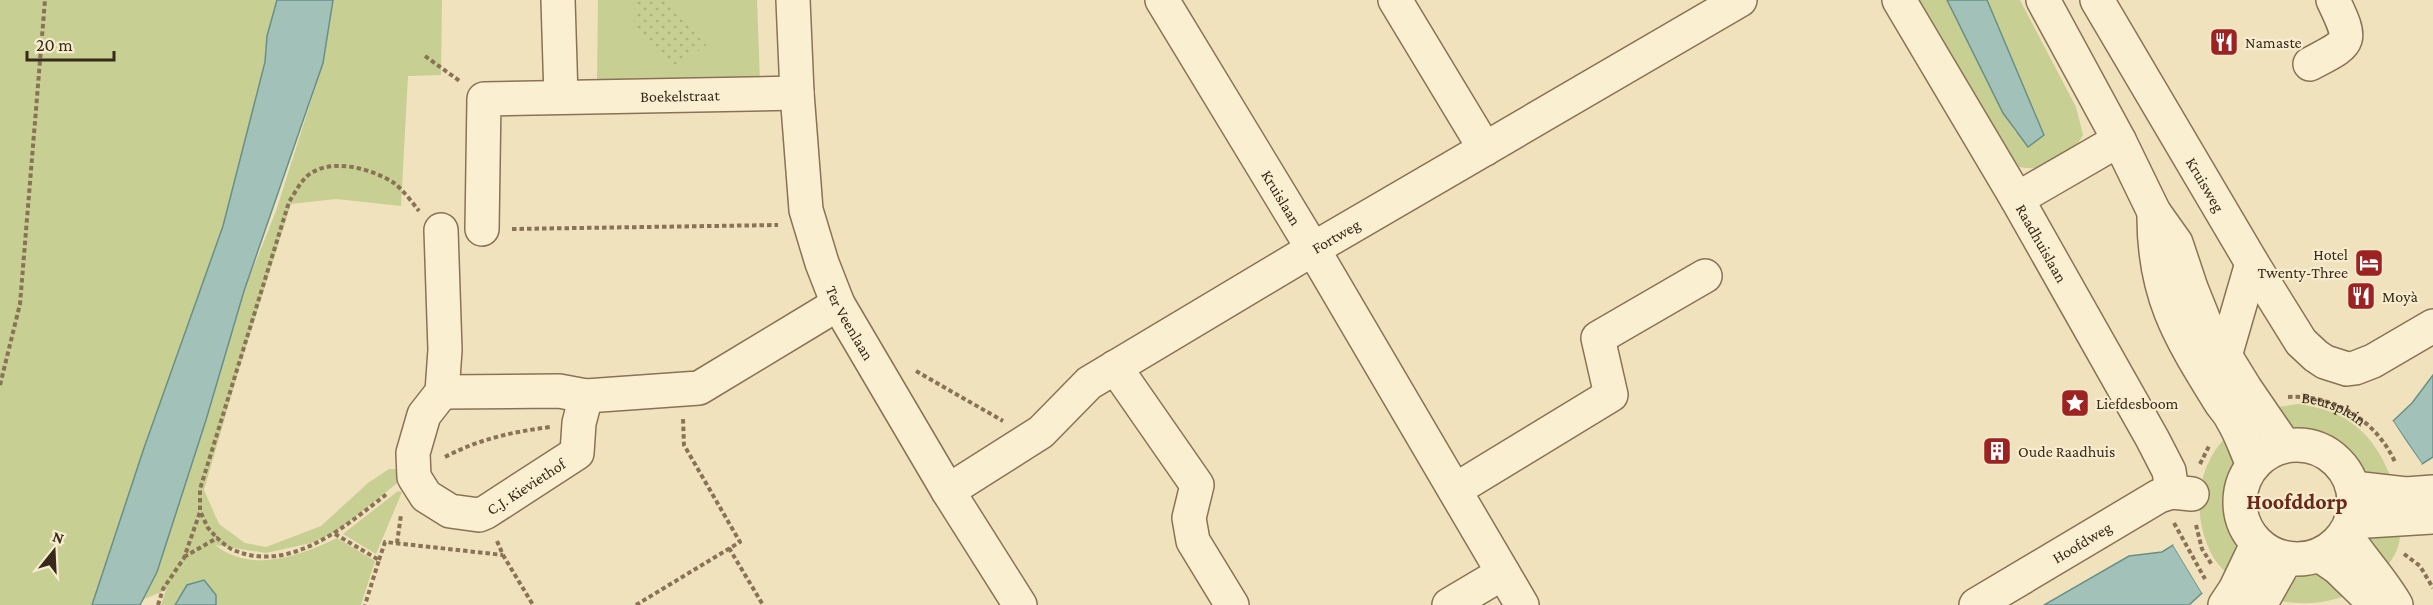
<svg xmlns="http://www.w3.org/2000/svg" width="2433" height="605" viewBox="0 0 2433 605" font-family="'Crimson Pro',serif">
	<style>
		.green { fill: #c7cf92 }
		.park { fill: url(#park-dots) }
		.water { fill: #a2c2b9; stroke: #699087; stroke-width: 1.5 }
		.pier { fill: #f1e2be }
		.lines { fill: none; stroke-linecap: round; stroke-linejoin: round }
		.minor-casing { stroke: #8a7256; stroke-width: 36 }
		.path { stroke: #8a7256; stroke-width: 4; stroke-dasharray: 4.5 3; stroke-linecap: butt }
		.minor { stroke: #fbefd2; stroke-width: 33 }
		.labels { text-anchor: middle; stroke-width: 4.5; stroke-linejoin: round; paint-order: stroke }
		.poi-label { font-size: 16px; fill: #382a1b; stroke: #f8ecce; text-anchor: start }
		.street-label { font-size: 16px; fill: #382a1b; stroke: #f8ecce }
		.district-label { font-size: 22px; font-weight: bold; fill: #682a18; stroke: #f8ecce }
	</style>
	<defs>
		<pattern id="park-dots" width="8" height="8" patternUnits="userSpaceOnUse" patternTransform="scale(1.5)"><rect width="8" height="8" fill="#c7cf92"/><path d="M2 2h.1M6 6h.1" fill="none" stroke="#acb27d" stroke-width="1.8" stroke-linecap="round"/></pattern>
	</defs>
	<rect width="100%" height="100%" fill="#f1e2be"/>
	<path class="green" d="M0,0H277L267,36L265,62L223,226L144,448L92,605H0Z
		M333,0H442L441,75L408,76L401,206L336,199L291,204L239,369L204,490L219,524L245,543L266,547L321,526L368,483L389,469H403L401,480L336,532L311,543L266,553L215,545C252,574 299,556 337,538L375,561L361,605H216V595L177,599L175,605H161L166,590L142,600L157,572L206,420L244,291L276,211L323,63Z
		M598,0H757L760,82H597Z
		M1911,0H1947L2003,113L2016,133L2044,134L1987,0H2020L2076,107L2083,135C2067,163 2045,173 2013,166Z
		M2298,404C2350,411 2374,434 2393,482L2370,476L2331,438L2295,428L2279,418L2271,408Z
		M2229,434L2235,459L2226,505L2236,548V562L2230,577C2224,570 2216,563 2212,555C2191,515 2196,465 2229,434Z
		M398,491L402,492L376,554L343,534Z
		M2379,532H2400C2401,547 2392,562 2382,572L2368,538Z
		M2316,574L2330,579L2350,594C2323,605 2300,605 2272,600C2287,583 2291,575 2316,574Z"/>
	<path class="park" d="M634,0H664L706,45L677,68L634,32Z"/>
	<path class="water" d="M277,0H333L323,63L244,291L206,420L157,572L140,605H92L144,448L223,226L265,62L267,36Z
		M1947,0H1987L2044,135L2028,147L2003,113Z
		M2433,375V457L2422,464L2393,421L2412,403Z
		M2173,545L2202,593L2189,605H2044L2129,556L2162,552Z
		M204,580L216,595V605H175L187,585Z"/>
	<path class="pier" d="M2393,421L2406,441L2422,464L2419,466L2404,442L2390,422Z
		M2303,472L2315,477L2322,485L2327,494V505L2319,523L2311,529L2301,532H2291L2281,529L2273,522L2268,513L2266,494Z
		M2175,544L2190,565L2205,591L2202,593L2173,545Z"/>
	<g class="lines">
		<g class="minor-casing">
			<g id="minor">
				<path d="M558,0L561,97"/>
				<path id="s2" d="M793,0L797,93L806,210L822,263L838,304L948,491L1020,605"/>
				<path id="s3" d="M1162,0L1313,249L1522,605"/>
				<path d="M1395,0L1485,149"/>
				<path id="s4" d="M1899,0L2017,199L2152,438L2169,471L2172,492"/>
				<path d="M2043,0L2119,140L2154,212L2176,243L2191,288L2205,323L2245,388L2284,445"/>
				<path id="s5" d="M2097,0L2252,263L2301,342L2316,356L2325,362L2347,369L2355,368L2373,361L2433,326"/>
				<path d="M2310,64C2351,42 2354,44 2333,0"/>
				<path d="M2017,199L2119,140"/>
				<path d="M2154,212C2153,293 2178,334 2219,400C2223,407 2229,412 2232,419C2241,433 2246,450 2253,465"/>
				<path id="s6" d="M482,229L484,99L797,93"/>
				<path id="s7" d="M441,230L445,350L442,392L424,415L413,453L414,477L426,496L450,511L479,515L486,512L577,453L579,423L586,396"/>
				<path d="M2225,356L2252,263"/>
				<path d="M1115,367L1197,485L1189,518L1193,541L1232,605"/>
				<path d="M442,392L559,391L586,396L699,388L838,304"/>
				<circle cx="2297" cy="502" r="57"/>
				<path d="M2353,488L2406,494L2433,492"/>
				<path d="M1455,490L1611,395L1598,338L1705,276"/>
				<path id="s8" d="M948,491L1041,432L1089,383L1313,249L1740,0"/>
				<path d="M2351,522L2433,517"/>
				<path d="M2345,534C2361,559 2381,579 2396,605"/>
				<path d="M2319,555L2338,568L2376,605"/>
				<path d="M1449,605L1503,573"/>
				<path id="s9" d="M1976,605L2159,496L2172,492L2192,494"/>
				<path d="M2225,605L2235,590L2257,544"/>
				<path d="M2260,605L2286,559"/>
			</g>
		</g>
		<g class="path">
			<path d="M425,56L461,82"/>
			<path d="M512,229L778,225"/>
			<path d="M916,371L1003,421"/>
			<path d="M0,385L20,304L45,0"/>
			<path id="s1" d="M2288,397C2333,394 2376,420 2395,462"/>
			<path d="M445,457C479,439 512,432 550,427"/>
			<path d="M2200,464L2210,444"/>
			<path d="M201,513L208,528L217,538"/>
			<path d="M2174,523L2205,579"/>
			<path d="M2196,525L2202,549L2212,565"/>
			<path d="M335,534L379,560L365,605"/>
			<path d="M497,541L503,555L533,605"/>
			<path d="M397,543L401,515"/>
			<path d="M729,548L763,605"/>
			<path d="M2404,554L2420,566L2433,588"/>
			<path d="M184,557L217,538C223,543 229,549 236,551C292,573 347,525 388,493"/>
			<path d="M379,560L385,542L503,555"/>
			<path d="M158,605L163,589L184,558L200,512V489L289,202C294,194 299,185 305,178C327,156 371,168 394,183C403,190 412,202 419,211"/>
			<path d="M636,605L740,542L684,445L683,419"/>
		</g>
		<use href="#minor" class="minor"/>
	</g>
	<defs>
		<g id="restaurant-square" transform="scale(1.5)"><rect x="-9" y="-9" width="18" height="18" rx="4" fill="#9d2322" stroke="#f8ecce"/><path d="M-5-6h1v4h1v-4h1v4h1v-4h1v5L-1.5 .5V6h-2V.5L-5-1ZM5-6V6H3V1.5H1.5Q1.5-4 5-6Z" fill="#fff"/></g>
		<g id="hotel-square" transform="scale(1.5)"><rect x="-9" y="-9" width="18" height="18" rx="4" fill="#9d2322" stroke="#f8ecce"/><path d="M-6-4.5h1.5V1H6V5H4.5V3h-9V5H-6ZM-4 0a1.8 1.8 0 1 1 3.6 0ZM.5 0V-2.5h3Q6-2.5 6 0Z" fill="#fff"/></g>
		<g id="sight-square" transform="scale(1.5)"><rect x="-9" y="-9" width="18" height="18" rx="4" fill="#9d2322" stroke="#f8ecce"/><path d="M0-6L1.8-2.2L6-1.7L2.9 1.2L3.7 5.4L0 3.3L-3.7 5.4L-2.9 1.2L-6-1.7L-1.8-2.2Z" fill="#fff"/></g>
		<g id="building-square" transform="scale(1.5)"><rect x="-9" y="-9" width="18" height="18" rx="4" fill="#9d2322" stroke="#f8ecce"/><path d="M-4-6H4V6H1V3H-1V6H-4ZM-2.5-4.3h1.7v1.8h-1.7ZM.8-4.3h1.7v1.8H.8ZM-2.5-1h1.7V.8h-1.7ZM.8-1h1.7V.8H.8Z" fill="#fff"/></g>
	</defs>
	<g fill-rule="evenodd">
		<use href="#restaurant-square" x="2224" y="42"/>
		<use href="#hotel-square" x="2369" y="263"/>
		<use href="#restaurant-square" x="2361" y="296"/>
		<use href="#sight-square" x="2075" y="403"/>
		<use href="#building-square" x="1997" y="451"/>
	</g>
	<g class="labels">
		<g class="poi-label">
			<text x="2245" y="48">Namaste</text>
			<text x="2348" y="260" text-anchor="end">Hotel<tspan x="2348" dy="18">Twenty-Three</tspan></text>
			<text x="2382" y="302">Moyà</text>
			<text x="2096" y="409">Liefdesboom</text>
			<text x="2018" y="457">Oude Raadhuis</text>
		</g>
		<g class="street-label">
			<text dy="6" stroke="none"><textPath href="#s6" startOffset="326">Boekelstraat</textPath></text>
			<text dy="6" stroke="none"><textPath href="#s5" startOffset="214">Kruisweg</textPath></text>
			<text dy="6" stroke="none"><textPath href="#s3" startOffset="231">Kruislaan</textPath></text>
			<text dy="6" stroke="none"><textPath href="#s8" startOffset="466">Fortweg</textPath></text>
			<text dy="6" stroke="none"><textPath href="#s4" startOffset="282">Raadhuislaan</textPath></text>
			<text dy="6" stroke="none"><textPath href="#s2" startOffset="332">Ter Veenlaan</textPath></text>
			<text dy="6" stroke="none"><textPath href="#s1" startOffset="48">Beursplein</textPath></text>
			<text dy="6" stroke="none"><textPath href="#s7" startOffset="390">C.J. Kieviethof</textPath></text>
			<text dy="6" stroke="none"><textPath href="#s9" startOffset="123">Hoofdweg</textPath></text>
		</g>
		<g class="district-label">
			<text x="2297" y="509">Hoofddorp</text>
		</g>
	</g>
	<g transform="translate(54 551) rotate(18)" stroke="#f8ecce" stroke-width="4.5" paint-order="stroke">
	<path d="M0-4.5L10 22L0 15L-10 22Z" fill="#382a1b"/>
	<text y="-9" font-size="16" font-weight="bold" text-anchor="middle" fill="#382a1b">N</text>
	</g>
	<path d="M27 51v9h87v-9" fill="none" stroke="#382a1b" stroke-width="3"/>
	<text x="36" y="51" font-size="18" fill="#382a1b" stroke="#f8ecce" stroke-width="4.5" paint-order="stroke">20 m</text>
</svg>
